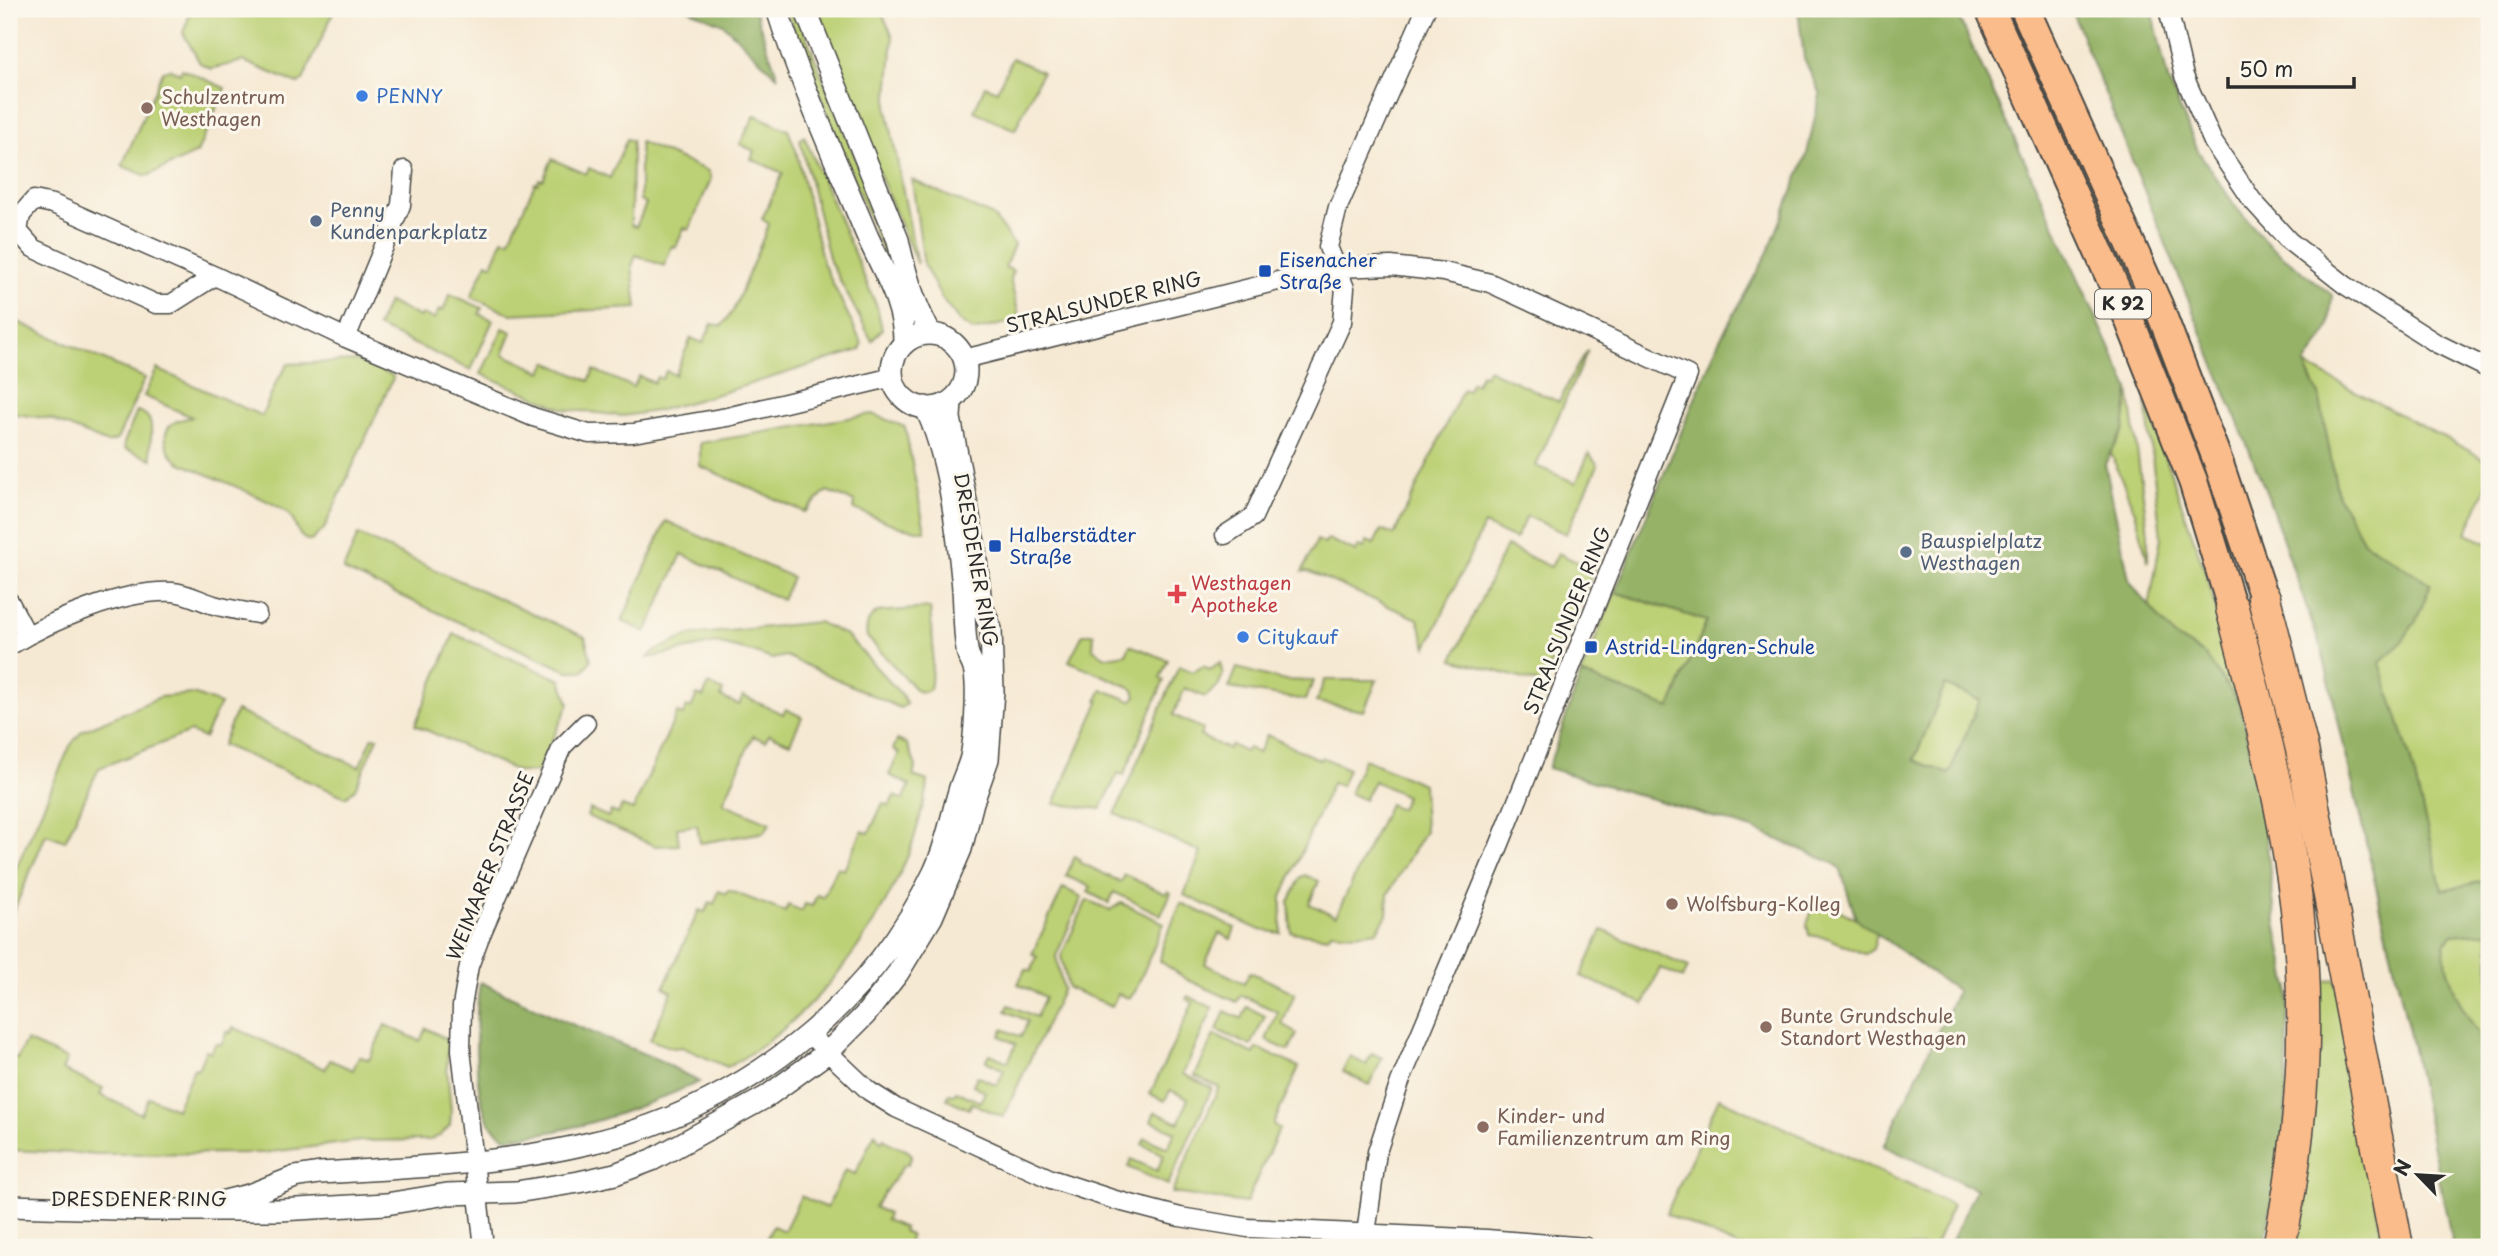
<svg xmlns="http://www.w3.org/2000/svg" width="2498" height="1256" viewBox="0 0 2498 1256" font-family="'Playpen Sans',sans-serif">
	<style>
		.green { fill: #bcd074; stroke: #747e50; stroke-width: 2 }
		.forest { fill: #95b266; stroke: #606e48; stroke-width: 2; fill-rule: evenodd }
		.lines { fill: none; stroke-linecap: round; stroke-linejoin: round }
		.minor-casing { stroke: #494844; stroke-width: 21 }
		.tertiary-casing { stroke: #494844; stroke-width: 24 }
		.trunk-casing { stroke: #494844; stroke-width: 32 }
		.motorway-casing { stroke: #494844; stroke-width: 35 }
		.minor { stroke: #fff; stroke-width: 18 }
		.tertiary { stroke: #fff; stroke-width: 21 }
		.trunk { stroke: #fabc8b; stroke-width: 28 }
		.motorway { stroke: #fabc8b; stroke-width: 32 }
		.shop-dot { fill: #3f7fe0; stroke: #fbf7ec; stroke-width: 2.5 }
		.education-dot { fill: #8d6e63; stroke: #fbf7ec; stroke-width: 2.5 }
		.service-dot { fill: #5c6f8a; stroke: #fbf7ec; stroke-width: 2.5 }
		.transit-dot { fill: #1a4fb4; stroke: #fbf7ec; stroke-width: 2.5 }
		.health-dot { fill: #e0444e; stroke: #fbf7ec; stroke-width: 2.5 }
		.labels { text-anchor: middle; stroke-width: 6; stroke-linejoin: round; paint-order: stroke }
		.shield { fill: #fbf7ec; stroke: #696865; stroke-width: 2 }
		.shield-label { font-size: 18px; font-weight: bold; fill: #2b2b2b }
		.shop-label { font-size: 19px; fill: #366cbe; stroke: #fbf7ec; text-anchor: start }
		.education-label { font-size: 19px; fill: #785e54; stroke: #fbf7ec; text-anchor: start }
		.service-label { font-size: 19px; fill: #4e5e75; stroke: #fbf7ec; text-anchor: start }
		.transit-label { font-size: 19px; fill: #164399; stroke: #fbf7ec; text-anchor: start }
		.street-label { font-size: 19px; fill: #2b2b2b; stroke: #fbf7ec }
		.health-label { font-size: 19px; fill: #be3a42; stroke: #fbf7ec; text-anchor: start }
	</style>
	<rect width="100%" height="100%" fill="#fbf7ec"/>
	<filter id="ink" filterUnits="userSpaceOnUse"><feTurbulence type="fractalNoise" baseFrequency=".0143" numOctaves="2"/><feDisplacementMap in="SourceGraphic" scale="14" xChannelSelector="R" yChannelSelector="G"/><feConvolveMatrix kernelMatrix="1 2 1 2 8 2 1 2 1" color-interpolation-filters="sRGB"/></filter>
	<filter id="wash" filterUnits="userSpaceOnUse"><feTurbulence type="fractalNoise" baseFrequency=".00686" numOctaves="4" result="noise"/><feDisplacementMap in="SourceGraphic" scale="28" xChannelSelector="R" yChannelSelector="G"/><feGaussianBlur stdDeviation="1.57" result="paint"/><feColorMatrix in="noise" values="0 0 0 0 0 0 0 0 0 0 0 0 0 0 0 0 0 1.4 0 .05"/><feComposite in="paint" operator="in"/></filter>
	<g filter="url(#wash)">
		<rect width="100%" height="100%" fill="#f6e9d3"/>
		<path class="green" d="M192,9H335L303,80L298,84L243,61L211,69L200,63L183,33Z
			M786,9H795L885,232L912,308L906,310Z
			M819,9H880L893,37L887,108L917,264L847,97Z
			M1012,58L1042,72L1015,130L974,111L985,86L997,91Z
			M170,69L180,73L182,69L225,88L197,153L147,176L122,166L163,71Z
			M755,115L788,130L796,150L823,263L862,344L860,350L708,397L656,411L623,416L564,409L481,374L503,328L512,332L503,354L542,372L547,362L589,381L594,370L633,387L639,376L654,383L657,377L662,379L666,371L675,375L691,338L703,343L712,324L722,326L734,309L769,224L762,219L783,173L751,159L754,151L740,144Z
			M804,136L877,307L882,329L872,341L830,262L800,140Z
			M627,139L632,141L631,225L636,227L646,204L640,201V142L708,171L711,179L689,230L684,228L676,247L672,246L664,266L636,255L632,266L637,308L511,314L471,297L487,262L492,265L503,239L509,241L535,183L538,184L539,179L543,180L552,159L586,174L589,168L610,178Z
			M912,180L993,216L1014,245L1005,267L1013,271L1010,278L1020,320L973,331L959,321L942,299L924,265Z
			M450,294L482,308L479,314L493,320L471,370L377,327L388,302L420,317L422,314L434,319L439,310L443,311Z
			M9,318L145,378L117,440L107,443L51,419L9,413Z
			M1588,350L1536,466L1576,483L1589,453L1598,465L1566,534L1527,516L1515,539L1484,525L1427,647L1418,619L1308,571L1302,572L1317,540L1325,544L1328,539L1356,552L1359,546L1364,548L1367,541L1374,544L1381,530L1394,535L1463,389L1467,391L1472,382L1476,384L1481,374L1485,375L1488,369L1559,402L1576,368Z
			M357,361L392,375L393,378L324,529L311,541C294,539 298,518 284,510C251,491 214,478 179,462C167,453 158,432 175,422C180,419 187,419 192,417L144,396L157,369L262,416L276,383L288,364Z
			M2305,365L2489,461V480L2466,534L2489,544V1109L2412,1044L2323,654L2364,542L2338,496L2319,395Z
			M2129,389L2148,533V562L2136,515L2111,453L2124,429Z
			M2146,402L2209,583L2240,704L2205,655L2174,636L2149,608L2161,537Z
			M137,411C161,417 146,440 152,459L125,449L124,443Z
			M872,414L905,427L925,531L900,527L854,509L855,502L827,491L805,512L700,466V443Z
			M666,521L792,577L782,600L682,554L646,632L622,621Z
			M358,535L585,637L591,660L583,671H568L343,570Z
			M1506,546L1551,567L1558,553L1594,570L1542,684L1453,659Z
			M1615,592L1707,621L1670,708L1581,674Z
			M930,608L933,642L931,684L930,689L924,692L917,691L867,637C865,627 868,618 877,612Z
			M818,622L846,635L902,695L907,704L900,708L786,656L772,659L753,652L716,643L648,658L653,652L690,635Z
			M454,634L561,680L569,704L537,772H519L415,725Z
			M1083,634H1094L1093,649L1106,657L1126,654L1130,645L1168,660L1160,678L1164,680L1124,775L1118,773L1101,809L1054,804L1099,702L1097,700L1102,689L1131,701L1136,696L1134,690L1127,686L1069,661Z
			M1220,663L1223,675L1218,686L1205,697L1185,688L1173,715L1203,729L1200,736L1228,749L1231,745L1245,752L1248,748L1258,753L1267,735L1320,760L1322,757L1348,769L1341,786L1332,783L1282,897L1281,933L1260,930L1184,895L1201,852L1115,814L1179,666L1193,672L1204,666L1210,670Z
			M1237,668L1281,680L1314,681L1305,700L1229,688Z
			M1325,680H1377L1364,711L1316,702Z
			M709,684L723,691L721,697L739,705L743,696L783,714L786,709L802,717L790,743L769,734L765,741L753,736L723,803L770,823L765,832L700,843L697,825L677,828L679,845L655,846L587,816L590,809L608,817L611,811L618,814L622,806L633,810L677,713L683,715L687,707L691,708L697,695L703,697Z
			M1945,685L1980,700L1949,775L1914,760Z
			M193,694L220,704L204,738L190,732L99,768L65,841L46,834L9,922V884L70,746L82,731L160,697Z
			M236,711L359,767L373,737L378,738L355,789L346,797L222,745Z
			M897,740L907,744L916,766L913,776L928,781L927,791C921,811 917,833 909,853C874,938 809,1024 727,1067L682,1047L673,1048L650,1040L672,992L664,987L699,910L705,912L710,902L714,904L719,891L726,894L728,890L785,912L788,905L802,911L805,904L812,906L817,895L823,897L837,867L844,870L862,831L869,833L883,803L889,806L894,796L903,800L910,785L889,775L899,753L893,750Z
			M1364,759L1423,784L1425,831L1388,894L1387,915L1377,931L1354,934L1331,932L1328,937L1291,932L1289,902L1301,877L1305,875L1319,881L1309,904L1336,916L1389,804L1400,809L1406,796L1374,781L1364,800L1350,793L1351,789Z
			M1075,856L1080,859L1079,862L1121,882L1125,875L1166,894L1168,891L1171,893L1161,915L1114,892L1109,903L1088,892L1091,887L1066,876Z
			M1063,888L1082,897L1056,956L1063,989L1003,1117L972,1103L969,1109L947,1099L949,1094L953,1095L956,1091L980,1102L985,1092L973,1085L977,1076L997,1085L1004,1070L986,1061L990,1054L1008,1062L1016,1044L1000,1036L1003,1029L1021,1037L1028,1021L1006,1011L1009,1005L1036,1017L1045,997L1018,984L1025,969L1031,971L1037,957L1032,954Z
			M1817,898L1856,919L1877,933L1873,949L1865,954L1828,938L1809,935L1807,924Z
			M1087,900L1110,910L1121,903L1164,923L1135,992L1129,998L1118,994L1112,1006L1068,988L1061,956Z
			M1181,903L1235,928L1231,939L1219,933L1205,964L1244,983L1250,972L1295,993L1282,1024L1297,1034L1289,1051L1266,1040L1278,1012L1241,995L1237,1002L1188,980L1160,961L1163,944Z
			M1602,930L1688,967L1683,978L1660,968L1644,1004L1581,976Z
			M2335,979L2384,1247H2294L2314,984Z
			M1188,996L1213,1008L1183,1074L1212,1088L1168,1185L1128,1167L1131,1159L1157,1171L1164,1155L1142,1144L1145,1138L1168,1148L1175,1132L1151,1121L1155,1112L1179,1123L1188,1098L1170,1090L1165,1101L1150,1094L1193,1003L1186,999Z
			M1247,1007L1265,1016L1251,1046L1217,1030L1225,1011L1242,1019Z
			M385,1025L420,1041L426,1028L448,1040L447,1067L451,1111L450,1125L441,1135L430,1140L361,1141L262,1153L98,1154L9,1150V1056L17,1059L26,1041L67,1059L62,1070L103,1088L100,1095L141,1114L149,1097L176,1109L194,1068L198,1069L206,1050L211,1052L216,1043L221,1045L227,1031L231,1033L233,1027L325,1069L330,1060L353,1070L359,1056L369,1060Z
			M1214,1035L1254,1054L1257,1048L1299,1067L1273,1125L1279,1129L1246,1203L1172,1193L1219,1087L1195,1076Z
			M1372,1053L1382,1058L1370,1085L1343,1072L1350,1056L1366,1065Z
			M1719,1098L1953,1205L1934,1247H1739L1666,1214Z
			M875,1133L881,1142L884,1138C892,1149 905,1145 912,1155L908,1164L904,1165L874,1207L888,1214L886,1220L904,1228L903,1231L911,1235L908,1242L920,1247H762L773,1226L784,1231L801,1196L827,1208L845,1170L855,1174Z"/>
		<path class="forest" d="M687,9H754L778,77L723,24Z
			M1798,9H1955L2129,389L2124,429L2105,464L2130,583L2174,636L2205,655L2240,704L2254,766L2267,843L2275,917L2289,988L2285,1133L2264,1247H1949L1976,1189L1884,1146L1957,991L1856,919L1840,868L1833,863L1753,829L1548,768L1581,674L1670,708L1707,621L1615,592L1718,343L1769,250L1807,154L1820,94L1804,58ZM1945,685L1980,700L1949,774L1914,760Z
			M2071,9H2152L2168,80L2198,151L2236,207L2270,246L2332,295L2329,328L2305,365L2319,395L2338,496L2364,542L2431,584L2416,621L2400,644L2380,663L2410,757L2442,890L2489,880V932L2452,935L2444,944L2447,967L2456,995L2489,1053V1247H2453L2412,1044L2323,654L2268,497Z
			M480,982L569,1023L661,1061L699,1082C639,1108 571,1135 505,1137C499,1133 493,1129 489,1122C472,1090 475,1018 480,982Z"/>
	</g>
	<g filter="url(#ink)">
		<g class="lines">
			<g class="minor-casing">
				<path id="minor" d="M2168,9L2184,76L2213,142L2252,200L2289,241L2345,285L2436,343L2489,369
					M215,276L171,304H156L33,248L18,231L21,215L34,200L53,204L215,276L346,338L533,417L589,434L633,433L727,417L893,377
					M346,338L401,205L404,170
					M964,359L1298,276L1337,268L1391,266L1444,272L1490,283L1688,375L1499,846L1400,1082L1377,1152L1366,1234
					M1225,535L1253,517L1342,322L1345,288L1328,247L1338,207L1426,9
					M9,601L27,635
					M9,646C50,621 125,589 173,592C186,593 201,601 214,605C228,609 243,611 257,614
					M810,1035L869,1091L896,1108L1051,1179L1115,1200L1180,1217L1248,1228L1487,1239L1586,1247
					M484,1247L461,1050L462,1006L469,966L479,939L562,747L586,723"/>
			</g>
			<g class="tertiary-casing">
				<path id="tertiary" d="M777,9C801,85 835,159 866,233C882,270 905,303 904,344
					M805,9L898,240C905,273 914,305 931,334
					M892 371a37 37 0 1 1 74 0a37 37 0 1 1-74 0Z
					M221,1202L249,1195L295,1177L320,1173C425,1167 530,1163 631,1132C762,1090 875,997 934,872C946,847 951,818 959,791C962,780 968,769 971,757C975,737 978,693 975,673C974,664 968,658 967,650C963,626 965,602 962,578C957,527 948,453 925,407
					M9,1206L151,1210H280L386,1204L447,1194L516,1192L579,1182L615,1174L652,1160L766,1097L828,1052L865,1015L898,973L932,917L961,849L973,802L988,759L993,691L991,629L981,603L974,542L950,418L951,401"/>
			</g>
			<g class="trunk-casing">
				<path id="trunk" d="M1990,9L2129,319L2193,481L2232,608
					M2025,9L2158,305L2219,464L2264,598"/>
			</g>
			<g class="motorway-casing">
				<path id="motorway" d="M2264,598L2302,749L2397,1247
					M2232,608C2258,708 2285,807 2297,909C2310,1022 2302,1136 2279,1247"/>
			</g>
			<use href="#minor" class="minor"/>
			<use href="#tertiary" class="tertiary"/>
			<use href="#trunk" class="trunk"/>
			<use href="#motorway" class="motorway"/>
		</g>
	</g>
	<g class="shop-dot">
		<circle cx="362" cy="96" r="7"/>
		<circle cx="1243" cy="637" r="7"/>
	</g>
	<g class="education-dot">
		<circle cx="147" cy="108" r="7"/>
		<circle cx="1672" cy="904" r="7"/>
		<circle cx="1766" cy="1027" r="7"/>
		<circle cx="1483" cy="1127" r="7"/>
	</g>
	<g class="service-dot">
		<circle cx="316" cy="221" r="7"/>
		<circle cx="1906" cy="552" r="7"/>
	</g>
	<g class="transit-dot">
		<rect x="1258" y="264" width="14" height="14" rx="3.5"/>
		<rect x="988" y="539" width="14" height="14" rx="3.5"/>
		<rect x="1584" y="640" width="14" height="14" rx="3.5"/>
	</g>
	<path class="health-dot" d="M1173.5 583.5h7v7h7v7h-7v7h-7v-7h-7v-7h7z"/>
	<g class="labels">
		<rect class="shield" x="2095" y="289.5" width="56" height="29" rx="5"/>
		<g class="shield-label">
			<text x="2123" y="310">K 92</text>
		</g>
		<g class="shop-label">
			<text x="376" y="103">PENNY</text>
			<text x="1257" y="644">Citykauf</text>
		</g>
		<g class="education-label">
			<text x="161" y="104">Schulzentrum<tspan x="161" dy="22">Westhagen</tspan></text>
			<text x="1686" y="911">Wolfsburg-Kolleg</text>
			<text x="1780" y="1023">Bunte Grundschule<tspan x="1780" dy="22">Standort Westhagen</tspan></text>
			<text x="1497" y="1123">Kinder- und<tspan x="1497" dy="22">Familienzentrum am Ring</tspan></text>
		</g>
		<g class="service-label">
			<text x="330" y="217">Penny<tspan x="330" dy="22">Kundenparkplatz</tspan></text>
			<text x="1920" y="548">Bauspielplatz<tspan x="1920" dy="22">Westhagen</tspan></text>
		</g>
		<g class="transit-label">
			<text x="1279" y="267">Eisenacher<tspan x="1279" dy="22">Straße</tspan></text>
			<text x="1009" y="542">Halberstädter<tspan x="1009" dy="22">Straße</tspan></text>
			<text x="1605" y="654">Astrid-Lindgren-Schule</text>
		</g>
		<g class="street-label">
			<text transform="translate(1104 302) rotate(-14)" y="7">STRALSUNDER RING</text>
			<text transform="translate(976 560) rotate(80)" y="7">DRESDENER RING</text>
			<text transform="translate(1567 620) rotate(-68)" y="7">STRALSUNDER RING</text>
			<text transform="translate(490 866) rotate(-68)" y="7">WEIMARER STRASSE</text>
			<text x="139" y="1206">DRESDENER RING</text>
		</g>
		<g class="health-label">
			<text x="1191" y="590">Westhagen<tspan x="1191" dy="22">Apotheke</tspan></text>
		</g>
	</g>
	<rect width="2498" height="1256" fill="none" stroke="#fbf7ec" stroke-width="35"/>
	<g transform="translate(2418 1175) rotate(295)" stroke="#fbf7ec" stroke-width="5" paint-order="stroke">
	<path d="M0-5L12 26L0 18L-12 26Z" fill="#2b2b2b"/>
	<text y="-10" font-size="19" font-weight="bold" text-anchor="middle" fill="#2b2b2b">N</text>
	</g>
	<path d="M2228 77v10h126v-10" fill="none" stroke="#2b2b2b" stroke-width="3.5"/>
	<text x="2239" y="77" font-size="21" fill="#2b2b2b" stroke="#fbf7ec" stroke-width="5" paint-order="stroke">50 m</text>
</svg>
